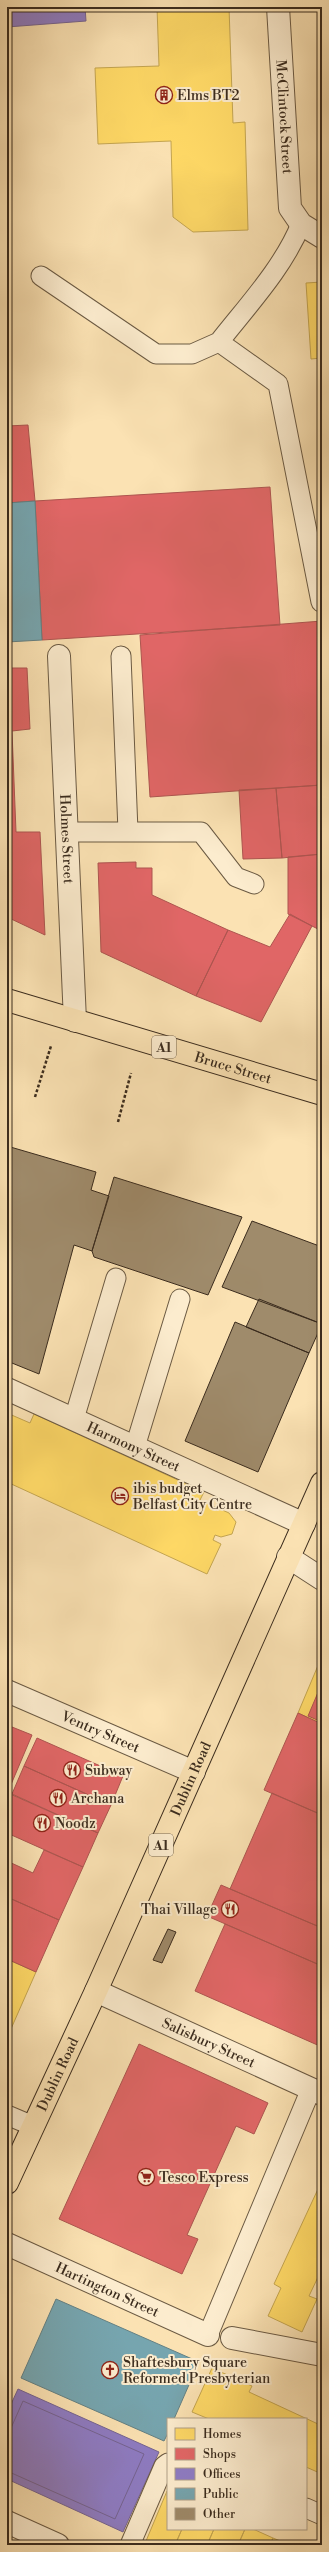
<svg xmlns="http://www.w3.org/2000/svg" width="329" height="2552" viewBox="0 0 329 2552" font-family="'Libre Bodoni',serif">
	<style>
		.homes { fill: #ffd966; stroke: #c4a550 }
		.shops { fill: #e06666; stroke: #ae5550 }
		.offices { fill: #8e7cc3; stroke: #756492 }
		.public { fill: #76a5af; stroke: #648184 }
		.building { fill: #9f8b6b; stroke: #3b2c1e }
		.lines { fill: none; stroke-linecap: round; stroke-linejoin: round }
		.lane-casing { stroke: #6b5a43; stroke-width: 21 }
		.street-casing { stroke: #6b5a43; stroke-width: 24 }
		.primary-casing { stroke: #3b2c1e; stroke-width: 24 }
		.path { stroke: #3b2c1e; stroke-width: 2.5; stroke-dasharray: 3 2; stroke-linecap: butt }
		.lane { stroke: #fcecce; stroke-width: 19 }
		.street { stroke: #fcecce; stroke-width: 22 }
		.primary { stroke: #fbe2b3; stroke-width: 22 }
		.labels { text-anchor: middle; stroke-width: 4; stroke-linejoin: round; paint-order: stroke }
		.shield { fill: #fcecce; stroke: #756653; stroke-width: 1 }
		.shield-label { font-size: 13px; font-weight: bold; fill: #3b2c1e }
		.poi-label { font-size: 14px; fill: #3b2c1e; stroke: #fcecce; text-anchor: start }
		.street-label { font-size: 14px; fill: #3b2c1e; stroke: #fcecce }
	</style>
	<rect width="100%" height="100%" fill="#fbe2b3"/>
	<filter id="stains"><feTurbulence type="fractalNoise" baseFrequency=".005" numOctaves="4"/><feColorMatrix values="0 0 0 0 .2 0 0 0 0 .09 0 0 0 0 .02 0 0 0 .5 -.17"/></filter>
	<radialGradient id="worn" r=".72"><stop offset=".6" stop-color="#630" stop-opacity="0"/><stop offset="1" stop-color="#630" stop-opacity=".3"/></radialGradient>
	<path class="homes" d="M157,7H229L233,123L245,122L248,230L193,232L173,217L171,141L98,144L95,68L159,66Z
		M322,282V358L311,359L306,283Z
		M7,1413L30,1423L34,1414L204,1492L200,1500L229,1513L236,1522L232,1534L221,1537L215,1535L213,1540L221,1544L207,1574L7,1482Z
		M322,1656V1724L298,1713Z
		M7,1959L36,1972L7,2038Z
		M318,2189L322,2191V2276L319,2275L309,2296L317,2299L302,2332L268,2316L281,2288L274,2284Z
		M212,2368L252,2386L249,2392L318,2424L322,2416V2474L306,2467V2419H209L192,2412Z
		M167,2491L168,2529H182L175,2545H154L146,2541Z
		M182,2529H214L207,2545H175Z
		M214,2529H245L238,2545H207Z
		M245,2529H253L273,2538L270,2545H238Z
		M273,2538L290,2545H270Z"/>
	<path class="shops" d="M28,425L35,501L7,503V426Z
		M270,487L280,625L42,640L35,501Z
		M322,621V785L150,797L140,635Z
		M7,668H27L30,729L12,731L16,832H40L45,935L7,917Z
		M322,785V854L282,858L276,788Z
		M276,788L282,858L243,859L239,790Z
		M322,854V931L288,914V857Z
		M136,862V868H152V895L228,930L196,996L101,952L98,863Z
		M290,914L312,926L261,1022L196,996L228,930L270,947Z
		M322,1683V1722L308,1716Z
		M298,1713L322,1724V1815L264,1790Z
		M7,1725L32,1735L7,1794Z
		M37,1738L123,1776L111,1805L24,1766Z
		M24,1766L111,1805L98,1833L12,1794Z
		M8,1793L98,1833L83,1867L7,1833Z
		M272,1793L322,1815V1928L230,1889Z
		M44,1850L83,1867L59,1920L7,1897V1861L33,1873Z
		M221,1885L322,1928V1966L207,1916Z
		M7,1897L59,1920L36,1972L7,1959Z
		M225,1924L322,1966V2047L195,1991Z
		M139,2044L268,2103L254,2134L236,2126L187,2235L198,2239L182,2274L59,2219Z"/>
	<path class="offices" d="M7,7H85L86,21L7,27Z
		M18,2389L159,2452L123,2532L7,2479V2413Z
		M23,2401L144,2454L115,2519L7,2471V2437Z"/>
	<path class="public" d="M35,501L42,640L7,642V503Z
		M56,2299L199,2362L174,2419H168V2433L164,2441L21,2378Z"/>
	<path class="building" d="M7,1146L96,1172L91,1190L109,1196L92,1251L74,1245L39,1374L7,1361Z
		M114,1177L242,1217L208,1295L94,1257L92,1251Z
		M252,1221L322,1247V1324L222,1287Z
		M259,1299L322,1324L309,1353L246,1327Z
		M235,1322L309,1353L258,1472L185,1441Z
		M168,1929L176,1932L162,1963L153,1960Z"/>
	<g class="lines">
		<g class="lane-casing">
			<path id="lane" d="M41,276L156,354H192L219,342L278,384L321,602
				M219,342C248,305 283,268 301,224
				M121,656L128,831
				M67,832H201L236,877L254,884
				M74,1419L116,1278
				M135,1447L180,1299
				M7,2115L33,2126
				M208,2335L311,2089
				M306,2508L322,2515
				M130,2545L164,2466L168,2463"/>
		</g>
		<g class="street-casing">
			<g id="street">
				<path id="s1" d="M278,7L290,208L301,224L322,237"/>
				<path id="s2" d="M59,656L75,1021"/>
				<path id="s3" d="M7,1389L304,1524"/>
				<path d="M288,1557L322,1579"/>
				<path id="s4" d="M7,1691L194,1772"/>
				<path id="s5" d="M96,1991L322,2094"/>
				<path id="s6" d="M7,2244L208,2335"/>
				<path d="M232,2338L322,2355"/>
				<path d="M7,2522L58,2545"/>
			</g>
		</g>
		<g class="primary-casing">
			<g id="primary">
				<path id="s7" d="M7,1000L322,1094"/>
				<path id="s8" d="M7,2183L96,1991L322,1483"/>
			</g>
		</g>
		<path class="path" d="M35,1097L51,1046
			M118,1122L131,1073"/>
		<use href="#lane" class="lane"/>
		<use href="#street" class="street"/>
		<use href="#primary" class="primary"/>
	</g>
	<defs>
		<g id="building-ring" transform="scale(0.9)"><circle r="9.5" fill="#fcecce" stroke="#8f2418" stroke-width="1.5"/><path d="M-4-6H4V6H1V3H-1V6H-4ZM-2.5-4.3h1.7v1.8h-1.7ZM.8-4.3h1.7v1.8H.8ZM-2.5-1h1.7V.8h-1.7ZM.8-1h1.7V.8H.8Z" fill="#8f2418"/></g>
		<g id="hotel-ring" transform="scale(0.9)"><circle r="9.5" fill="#fcecce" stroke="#8f2418" stroke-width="1.5"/><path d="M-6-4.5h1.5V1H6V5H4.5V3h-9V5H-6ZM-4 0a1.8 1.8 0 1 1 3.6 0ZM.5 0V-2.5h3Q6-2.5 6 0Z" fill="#8f2418"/></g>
		<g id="restaurant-ring" transform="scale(0.9)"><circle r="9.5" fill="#fcecce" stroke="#8f2418" stroke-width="1.5"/><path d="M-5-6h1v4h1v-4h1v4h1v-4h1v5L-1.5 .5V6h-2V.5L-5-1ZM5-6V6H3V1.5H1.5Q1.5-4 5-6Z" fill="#8f2418"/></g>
		<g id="supermarket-ring" transform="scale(0.9)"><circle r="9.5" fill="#fcecce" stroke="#8f2418" stroke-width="1.5"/><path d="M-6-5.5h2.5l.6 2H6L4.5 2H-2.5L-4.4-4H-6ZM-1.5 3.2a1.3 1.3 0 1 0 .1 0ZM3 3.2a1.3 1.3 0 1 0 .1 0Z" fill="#8f2418"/></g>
		<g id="church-ring" transform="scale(0.9)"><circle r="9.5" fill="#fcecce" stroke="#8f2418" stroke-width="1.5"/><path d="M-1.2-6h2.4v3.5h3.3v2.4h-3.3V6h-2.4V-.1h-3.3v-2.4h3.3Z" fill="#8f2418"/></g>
	</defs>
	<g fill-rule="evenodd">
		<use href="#building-ring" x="164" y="95"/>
		<use href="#hotel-ring" x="120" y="1496"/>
		<use href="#restaurant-ring" x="72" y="1770"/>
		<use href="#restaurant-ring" x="58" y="1798"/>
		<use href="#restaurant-ring" x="42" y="1823"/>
		<use href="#restaurant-ring" x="230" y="1909"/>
		<use href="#supermarket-ring" x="146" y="2177"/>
		<use href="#church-ring" x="110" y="2370"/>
	</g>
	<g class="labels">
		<g class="shield">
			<rect x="152" y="1036" width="24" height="22" rx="3"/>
			<rect x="149" y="1834" width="24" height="22" rx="3"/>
		</g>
		<g class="shield-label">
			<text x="164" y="1052">A1</text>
			<text x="161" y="1850">A1</text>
		</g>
		<g class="poi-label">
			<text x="177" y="100">Elms BT2</text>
			<text x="133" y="1493">ibis budget<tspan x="133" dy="16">Belfast City Centre</tspan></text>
			<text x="85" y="1775">Subway</text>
			<text x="71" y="1803">Archana</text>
			<text x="55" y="1828">Noodz</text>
			<text x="217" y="1914" text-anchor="end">Thai Village</text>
			<text x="159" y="2182">Tesco Express</text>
			<text x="123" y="2367">Shaftesbury Square<tspan x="123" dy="16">Reformed Presbyterian</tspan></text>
		</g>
		<g class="street-label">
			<text dy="5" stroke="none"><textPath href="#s1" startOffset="110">McClintock Street</textPath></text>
			<text dy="5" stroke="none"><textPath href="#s2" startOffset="183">Holmes Street</textPath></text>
			<text dy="5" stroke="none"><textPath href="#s7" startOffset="236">Bruce Street</textPath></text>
			<text dy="5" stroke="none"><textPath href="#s3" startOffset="139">Harmony Street</textPath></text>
			<text dy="5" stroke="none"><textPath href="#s4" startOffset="102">Ventry Street</textPath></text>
			<text dy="5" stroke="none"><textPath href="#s8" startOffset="444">Dublin Road</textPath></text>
			<text dy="5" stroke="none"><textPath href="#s5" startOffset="124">Salisbury Street</textPath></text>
			<text dy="5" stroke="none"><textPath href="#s8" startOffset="120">Dublin Road</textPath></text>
			<text dy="5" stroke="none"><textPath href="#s6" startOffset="110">Hartington Street</textPath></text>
		</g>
	</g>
	<rect width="329" height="2552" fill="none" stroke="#fbe2b3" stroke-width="24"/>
	<rect x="8" y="8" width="313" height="2536" fill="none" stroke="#3b2c1e" stroke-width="2"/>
	<rect x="12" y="12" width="305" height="2528" fill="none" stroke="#3b2c1e"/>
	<rect x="167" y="2418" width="140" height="112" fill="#fcecce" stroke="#af9f88"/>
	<rect x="175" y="2428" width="20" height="12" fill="#ffd966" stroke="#af9f88"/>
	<text x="203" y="2438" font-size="12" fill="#3b2c1e">Homes</text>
	<rect x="175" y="2448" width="20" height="12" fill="#e06666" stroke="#af9f88"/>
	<text x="203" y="2458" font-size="12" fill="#3b2c1e">Shops</text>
	<rect x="175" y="2468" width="20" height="12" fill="#8e7cc3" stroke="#af9f88"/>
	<text x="203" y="2478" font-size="12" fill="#3b2c1e">Offices</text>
	<rect x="175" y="2488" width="20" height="12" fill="#76a5af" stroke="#af9f88"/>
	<text x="203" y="2498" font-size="12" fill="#3b2c1e">Public</text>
	<rect x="175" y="2508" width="20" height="12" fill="#9f8b6b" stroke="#af9f88"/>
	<text x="203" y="2518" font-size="12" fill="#3b2c1e">Other</text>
	<rect width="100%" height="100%" filter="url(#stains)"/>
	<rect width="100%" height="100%" fill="url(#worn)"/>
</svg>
